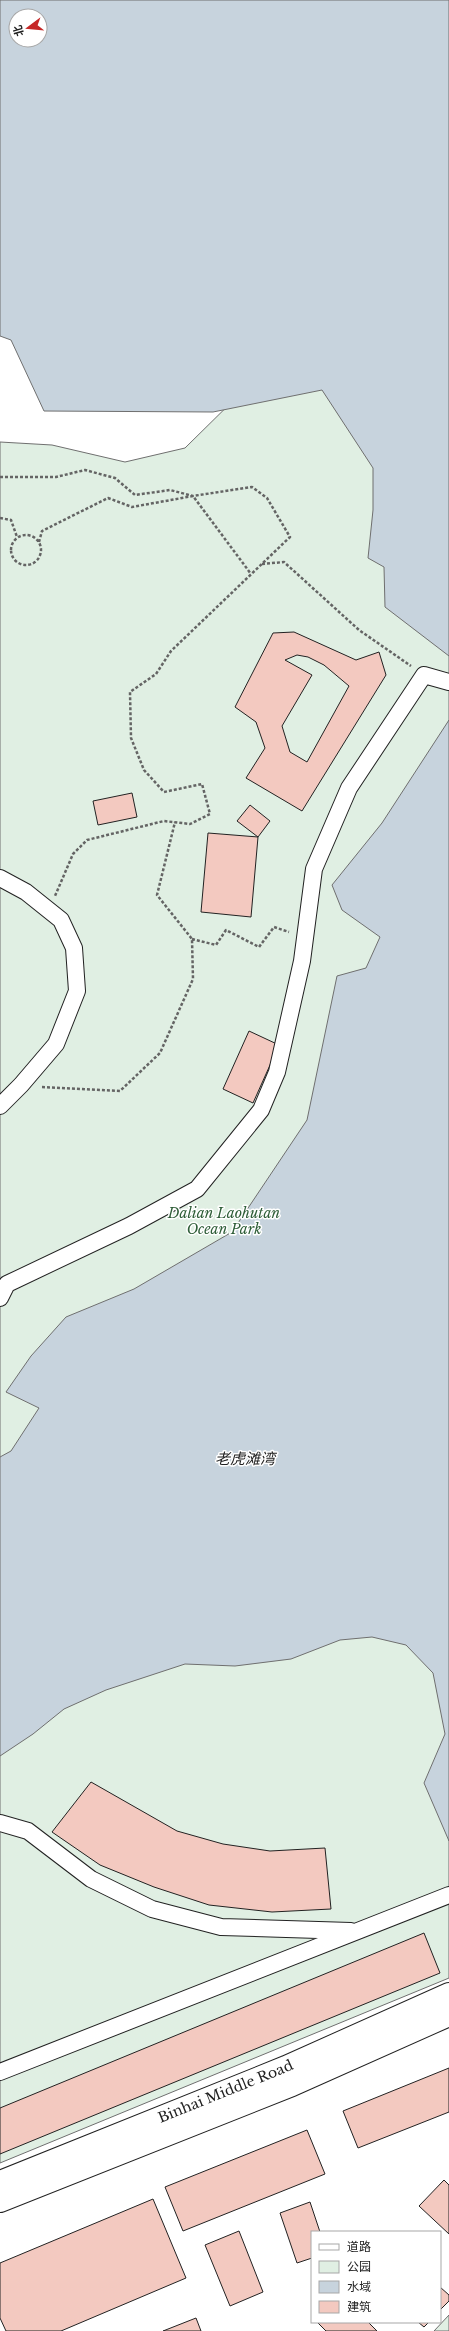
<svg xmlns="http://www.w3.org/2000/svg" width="449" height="2331" viewBox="0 0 449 2331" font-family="'Libre Baskerville','Noto Sans SC',serif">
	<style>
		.green { fill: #e0efe3; stroke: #6f6f6f }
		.water { fill: #c7d3dd; stroke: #6f6f6f; fill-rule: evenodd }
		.building { fill: #f3c9c0; stroke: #222; fill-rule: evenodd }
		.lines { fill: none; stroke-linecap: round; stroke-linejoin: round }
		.street-casing { stroke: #222; stroke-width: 18 }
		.highway-casing { stroke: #222; stroke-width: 24 }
		.path { stroke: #646464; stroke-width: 2.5; stroke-dasharray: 3 2; stroke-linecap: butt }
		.street { stroke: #fff; stroke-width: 16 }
		.highway { stroke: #fff; stroke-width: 22 }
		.labels { text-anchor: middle; stroke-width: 3; stroke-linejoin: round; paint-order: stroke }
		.park-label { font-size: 14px; font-style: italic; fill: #2f5e38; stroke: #fff }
		.street-label { font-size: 14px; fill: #222; stroke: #fff }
		.water-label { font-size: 15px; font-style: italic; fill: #222; stroke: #fff }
	</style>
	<rect width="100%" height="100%" fill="#fff"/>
	<path class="green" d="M449,188V1978L0,2163V442L52,445L125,462L185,448Z
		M449,2315V2331H434Z"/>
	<path class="water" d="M0,0H449V656L385,607L384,567L368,558L373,510V468L322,390L213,412L44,411L11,340L0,336ZM16,16H40V40H16Z
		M449,720V1841L424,1783L445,1734L433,1673L406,1645L372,1637L340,1640L291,1659L235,1666L185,1664L106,1690L64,1709L33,1734L0,1756V1457L11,1451L39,1408L6,1392L31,1356L66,1317L134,1289L232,1232L307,1120L337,976L366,968L380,937L342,910L332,885L382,823Z"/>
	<path class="building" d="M294,632L356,660L379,652L386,675L302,811L246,778L265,748L256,722L235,707L273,633ZM297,655L308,657L324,665L349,686L307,762L290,752L282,726L312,675L285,660Z
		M132,793L137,817L98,825L93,801Z
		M250,805L270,821L258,837L237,821Z
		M208,833L258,837L251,917L201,912Z
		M249,1031L279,1045L253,1103L223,1089Z
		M91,1782L177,1831L223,1844L270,1851L325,1848L331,1909L272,1912L209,1905L154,1887L100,1865L52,1832Z
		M424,1933L440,1973L0,2154V2108Z
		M449,2068V2112L358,2148L343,2111Z
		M307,2130L325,2174L183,2231L165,2187Z
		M444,2180L449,2185V2234L419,2206Z
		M153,2199L186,2278L61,2331H6L0,2318V2263Z
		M310,2202L320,2232H312V2258L297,2263L280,2213Z
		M239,2231L263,2292L230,2306L205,2245Z
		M440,2287L449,2295V2301L440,2310Z
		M196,2318L201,2331H163Z
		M317,2322H368L377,2331H326Z
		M418,2322H429L424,2327Z"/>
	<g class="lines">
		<g class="street-casing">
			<path id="street" d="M0,878L26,892L61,920L74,948L77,991L56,1044L21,1085L0,1106
				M0,1298L7,1284L129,1226L197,1189L261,1110L277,1072L302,961L314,869L349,788L424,675L449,682
				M0,1823L28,1831L91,1879L152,1909L221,1927L351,1931
				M0,2072L449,1895"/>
		</g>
		<g class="highway-casing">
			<g id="highway">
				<path id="s1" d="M0,2182L286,2067L449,1994"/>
				<path d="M0,2201L292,2085L449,2015"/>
			</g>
		</g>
		<path class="path" d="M0,477H56L85,470L115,478L135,495L170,490L193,496L252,487L267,498L290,537L171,651L156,674L130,692L131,738L144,770L164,792L202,784L210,814L190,824L164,821L87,840L73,854L55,896
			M0,518L11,520L17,537
			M11 550a15 15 0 1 1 30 0a15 15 0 1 1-30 0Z
			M39,542L42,531L108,498L132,507L193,496L251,574
			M262,564L284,562L359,630L411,666
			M192,939L216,945L226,930L259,947L274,927L289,932
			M42,1087L120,1091L160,1053L193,979L192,939L157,895L175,822"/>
		<use href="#street" class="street"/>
		<use href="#highway" class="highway"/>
	</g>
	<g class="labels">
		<g class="park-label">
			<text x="224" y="1218">Dalian Laohutan<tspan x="224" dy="16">Ocean Park</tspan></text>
		</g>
		<g class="street-label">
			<text dy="5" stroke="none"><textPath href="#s1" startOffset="243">Binhai Middle Road</textPath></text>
		</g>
		<g class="water-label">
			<text x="245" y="1464">老虎滩湾</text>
		</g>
	</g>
	<rect x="311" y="2231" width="130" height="92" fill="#ffffff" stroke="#a7a7a7"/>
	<rect x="319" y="2244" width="20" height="6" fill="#ffffff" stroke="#a7a7a7"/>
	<text x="347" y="2251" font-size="12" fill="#222222">道路</text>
	<rect x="319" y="2261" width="20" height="12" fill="#e0efe3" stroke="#a7a7a7"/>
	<text x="347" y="2271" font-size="12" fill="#222222">公园</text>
	<rect x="319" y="2281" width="20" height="12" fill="#c7d3dd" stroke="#a7a7a7"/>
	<text x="347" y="2291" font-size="12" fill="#222222">水域</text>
	<rect x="319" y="2301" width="20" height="12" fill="#f3c9c0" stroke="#a7a7a7"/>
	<text x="347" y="2311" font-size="12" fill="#222222">建筑</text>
	<g transform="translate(28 28) rotate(254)"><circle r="19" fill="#ffffff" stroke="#a7a7a7"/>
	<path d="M0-3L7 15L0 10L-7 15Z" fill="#c62828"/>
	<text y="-6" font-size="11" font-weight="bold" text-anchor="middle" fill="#222222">北</text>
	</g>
</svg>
